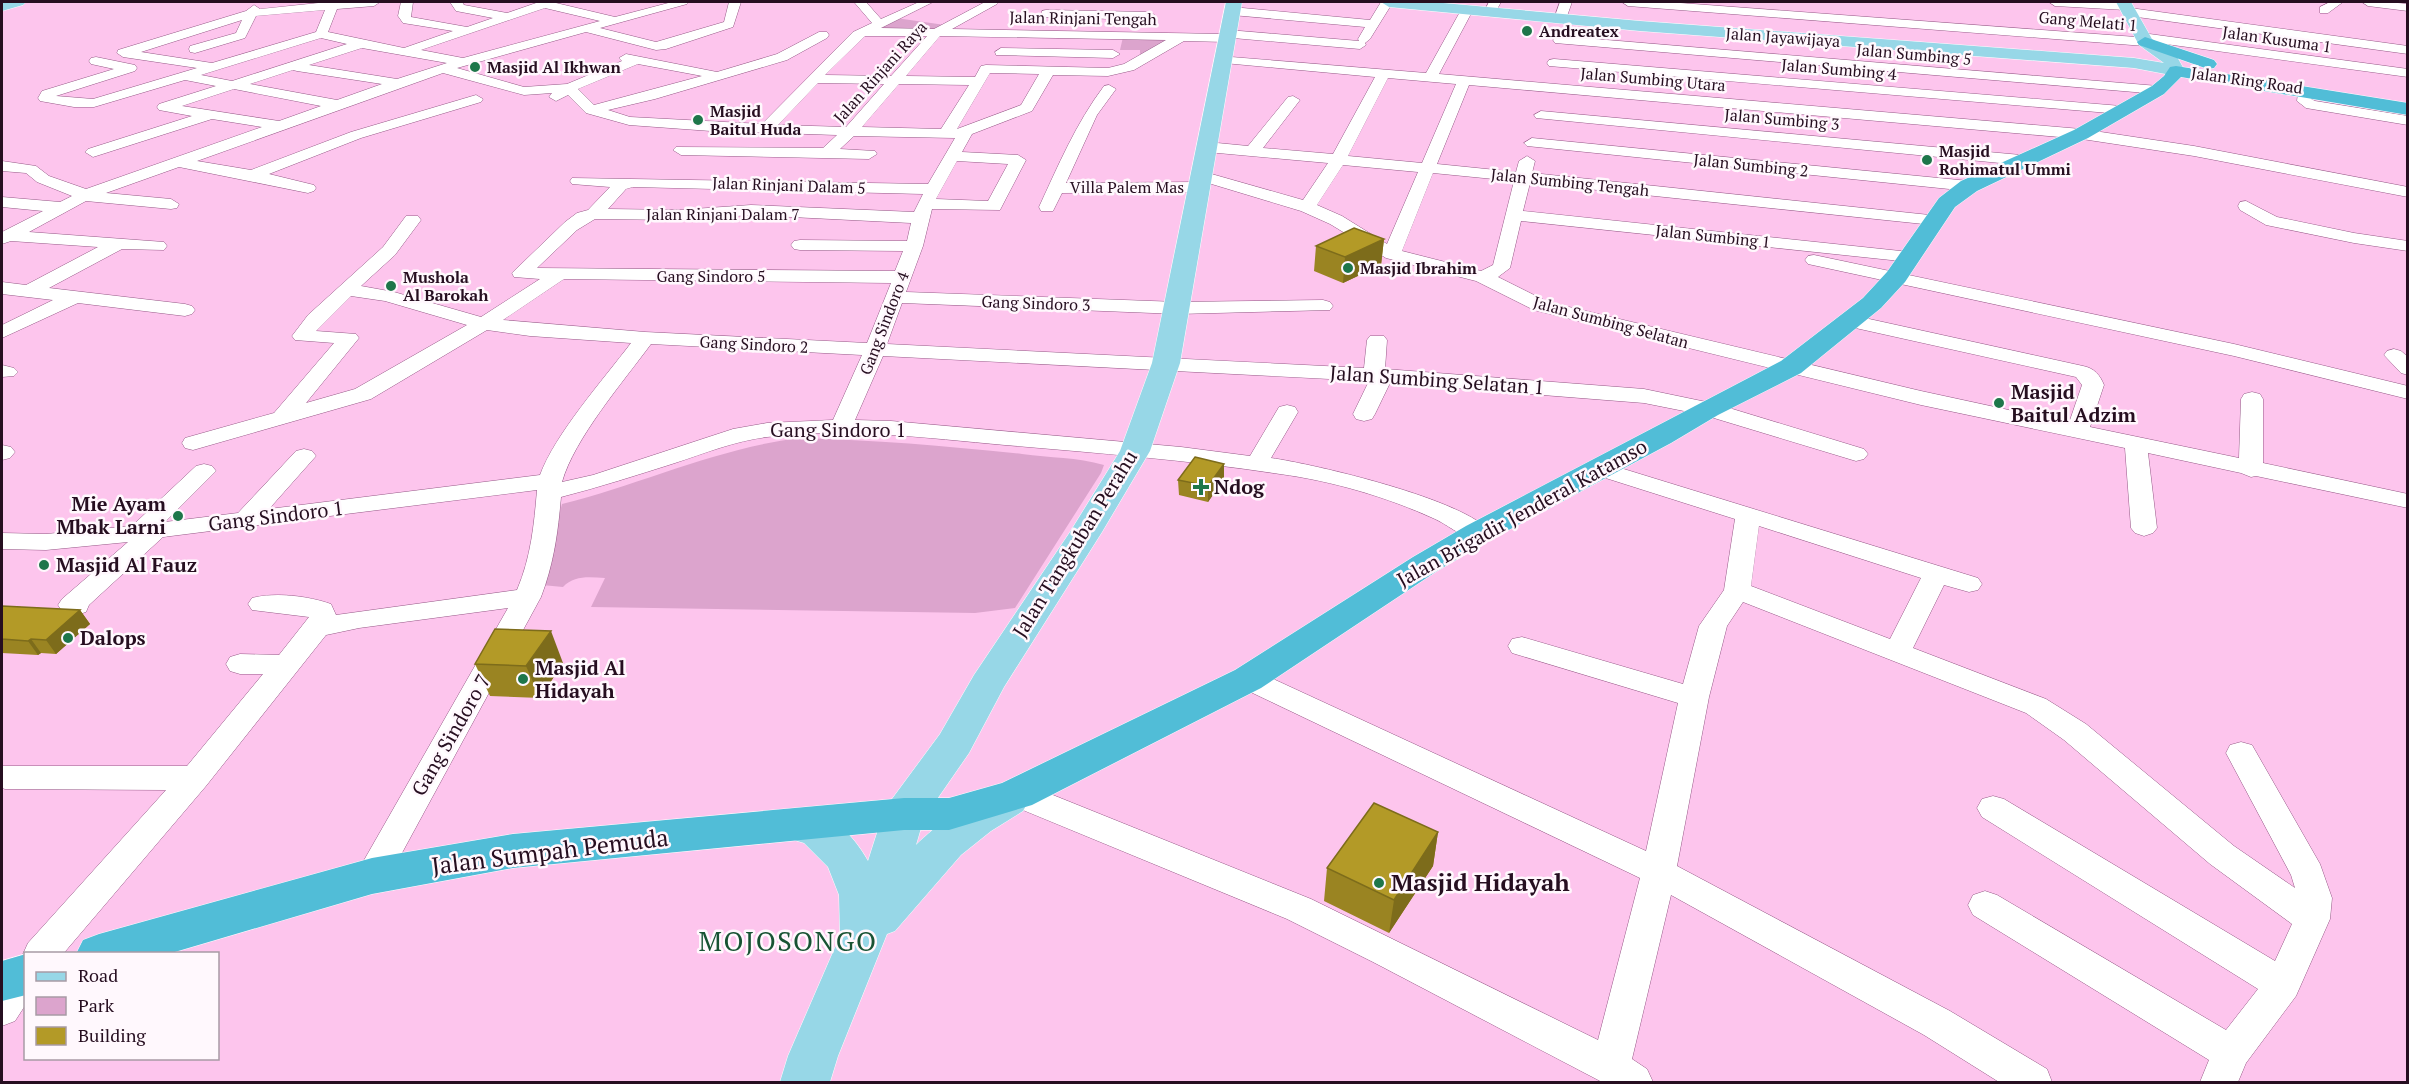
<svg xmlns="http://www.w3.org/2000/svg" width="2409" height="1084" viewBox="0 0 2409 1084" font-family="'PT Serif',serif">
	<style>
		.green { fill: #dca4cd }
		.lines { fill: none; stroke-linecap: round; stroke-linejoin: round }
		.minor-casing { stroke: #965987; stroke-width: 1 }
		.major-casing { stroke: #fff; stroke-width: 1 }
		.highway-casing { stroke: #fff; stroke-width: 1 }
		.minor { fill: #fff; fill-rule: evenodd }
		.major { fill: #97d7e7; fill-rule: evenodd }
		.highway { fill: #51bdd7; fill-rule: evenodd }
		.wall { fill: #9a8422 }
		.shaded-wall { fill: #7d6c1b }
		.building { fill: #b39a27; stroke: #7d6c1b; stroke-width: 1.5 }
		.poi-dot { fill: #1e764a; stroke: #fff8fd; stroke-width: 2 }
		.labels { text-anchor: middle; stroke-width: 5; stroke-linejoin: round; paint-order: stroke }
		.far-street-label { font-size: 16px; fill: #260e20; stroke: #fff8fd }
		.far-poi-label { font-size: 16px; font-weight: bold; fill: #260e20; stroke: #fff8fd; text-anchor: start }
		.street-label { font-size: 20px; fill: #260e20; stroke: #fff8fd }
		.poi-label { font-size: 20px; font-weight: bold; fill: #260e20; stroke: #fff8fd; text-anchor: start }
		.near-street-label { font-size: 24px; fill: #260e20; stroke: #fff8fd }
		.near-poi-label { font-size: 24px; font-weight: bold; fill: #260e20; stroke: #fff8fd; text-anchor: start }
		.near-quarter-label { font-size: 27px; letter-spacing: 1.5px; fill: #185334; stroke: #fff8fd }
	</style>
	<rect width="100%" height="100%" fill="#fdc5ed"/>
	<path class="green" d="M896,18L945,25L935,31L873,28Z
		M1123,37L1175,38L1140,58V50H1120Z
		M800,438C874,440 948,446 1022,454C1050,458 1077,457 1104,465L1101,473L1015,608L975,613L591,607L605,578C589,577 574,575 563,587L542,585L562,504C642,484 717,448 800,438Z"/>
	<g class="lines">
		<g class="minor-casing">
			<path id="minor" d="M328,2H380L374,6L337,9L328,32L404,48L453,31L403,23L398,16L401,2H413L411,17L467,27L493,18L456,11L450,2H462L464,5L507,13L539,2H557L556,3L615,17L672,2H689L687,4L600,28L656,42L724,22L729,2H741L733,27L666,49L656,50L586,32L457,68L524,87L567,84L622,61L619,58L626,54L717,72L777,54L819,32H827L829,35L827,38L787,60L655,99L608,110L630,117L762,124L853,32L872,23L854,2H866L881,19L919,2H933L881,28L934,29L985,2H999L997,4L952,29L1222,34L1228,30L1359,41L1358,39L1365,27L1232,15L1226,11L1232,7L1370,20L1381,2H1393L1370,39L1365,43L1366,45L1360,49L1233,38L1227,42L1184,41L1134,70L1108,76L1053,75L1032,111L972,134L962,152L1018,155L1026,160L1000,210L932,209L923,246L906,292L1178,302L1323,300L1330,302L1333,306L1330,310L1178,314L902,303L887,344L1364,368L1367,340L1370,336H1384L1387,340L1385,369L1644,389L1716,404L1864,449L1868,454L1864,459L1856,461L1704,415L1644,403L1390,383L1375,414L1372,419L1364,421L1356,419L1353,414L1369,381L883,356L855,420L891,421L1181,447L1250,456L1279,407L1287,405L1295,407L1298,412L1271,458C1314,464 1468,500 1491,533L1487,538C1467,543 1452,527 1435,519C1387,497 1332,481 1280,474C1189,460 1097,453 1005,445C926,438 846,427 767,437C735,441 705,453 675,463C637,475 600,487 561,497C558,532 554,563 541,597L384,886L372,890L360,886L355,876L508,608L359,628L326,635L206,786L63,954H26V1004L15,1021L2,1026C0,1000 0,967 24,957L23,954L28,943L166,790L5,789L2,788V766H187L263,674H240L230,671L226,664L230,657L240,654L279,655L309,617L252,610L248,604L252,598C276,592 308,596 331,604L336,615L517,590C531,557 534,525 537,490L163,537L89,605L86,612L76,615L62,611L58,605L62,599L128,542L46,550L2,549V533L46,534L132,526L196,466L204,464L212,466L216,471L165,522L238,513L296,451L304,449L312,451L316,456L269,509L540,475C555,434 603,380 631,343L530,336L487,330L371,399L193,450L185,448L182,443L185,438L274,413L334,343L295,340L292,336L308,315L383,247L406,216H418L421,220L395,255L361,286L394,292L481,317L540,279L514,277L512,273L565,222L577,213L588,210L610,187L572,184L570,181L572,178L928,184L955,138L854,136L840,149L875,151L877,154L869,159L681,155L673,150L676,147L823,148L837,135L711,131L629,125L586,113L568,95L556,101L549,97L552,93L524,95L443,73L197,161L251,170L351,132L476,95L483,99L481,102L361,138L269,174L314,185L316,188L314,191L308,193L179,167L106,193L171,199L179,204L177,208L171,209L86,201L29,232L164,242L167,246L164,250L122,249L49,288L185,304L192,306L195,310L192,314L185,316L78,303L2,338V325L53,300L2,294V282L26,285L98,247L11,241L2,244V232L43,211L2,207V197L60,202L72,196L37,182L26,173L2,171V161L36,166L49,176L86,189L262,127L212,119L93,157L85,152L88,149L192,116L159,110L157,107L159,104L216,86L185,80L94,107H74L40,101L38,98L42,91L114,69L91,64L89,61L91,58L96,57L135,65L137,68L135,71L56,96L93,99L197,68L123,57L117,53L118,50L246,11L254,5L260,9ZM545,8L600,21L463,58L421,50ZM325,10L316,32L212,63L141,52L242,20L236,33L190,46L189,49L190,52L195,53L245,38L256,16ZM865,36H927L891,76L825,75ZM940,36L1166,40L1124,64L1108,68L986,65L981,66L975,77L906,76ZM321,38L347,44L232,81L201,75ZM362,48L447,63L397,79L309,65ZM638,64L697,75L702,76L594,105L578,89ZM293,70L297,71L382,84L337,100L250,84ZM990,73L1039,74L1021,105L957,129ZM818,83L884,84L846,127L778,125ZM899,84L969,85L941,129L862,127ZM234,89L321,106L279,121L182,106ZM957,161L1008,164L988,201L936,199ZM633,187L923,194L914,212L751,205L679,210L608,209L626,189ZM751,215L911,223L907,241L800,240L794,241L791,245L794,249L800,250L903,251L895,271L537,268L577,230L595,219L679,220ZM564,279L891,283L867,343L645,332L503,320ZM351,296L385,301L467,325L355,389L306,403L359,338L356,334L316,331ZM651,344L862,355L833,420L767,423L733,429L593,475L562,482C574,439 623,382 651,344Z
				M1489,2H1501L1494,15L1490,16L1484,12Z
				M1560,2H1572L1566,19L1560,23L1554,19Z
				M1622,2H1667L2136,37L2142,33L2408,69V77L2151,42L2145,46L1628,6Z
				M2049,2H2126L2130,3V8L2408,46V54L2130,16L2126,15V10L2055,6Z
				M2330,2H2343L2328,13H2320V7Z
				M2362,2H2388L2408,4V11L2368,6Z
				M1467,6L1473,10L1439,74L2081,129L2194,146L2408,187V197L2194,156L2082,139L1469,85L1437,164L1516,172L1519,161L1527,156L1535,161L1532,173L1939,216L1942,220L1939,224L1933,225L1530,183L1523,211L1910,252L1916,253L1919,257L1916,261L1910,262L1521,221L1510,268L1498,277L1548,302L1921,391L2069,423L2082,385L2076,377L1851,327L1844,325L1841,321L1844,317L1851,315L2083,366C2094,368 2100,375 2104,385L2090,427L2239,458L2241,399L2244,394L2252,392L2260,394L2263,399V463L2408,494V508L2256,476L2251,477L2241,473L2148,453L2157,528L2153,533L2144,536L2135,533L2131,528L2125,448L1921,405L1534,310L1476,281L1386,258L1330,224L1301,211L1195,179L1193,176L1201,171L1303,200L1328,163L1207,152L1199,147L1207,142L1248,146L1288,97L1293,96L1300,100L1263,148L1333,154L1375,77L1224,63L1217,59L1219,56L1426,73L1461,10ZM1388,78L1456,84L1422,163L1348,156ZM1343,165L1418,172L1387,244L1342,216L1317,205ZM1433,173L1514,181L1493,265L1481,271L1402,251Z
				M1046,10L1150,12L1156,16L1150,20L1042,17V11Z
				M1559,36L2158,86L2165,90L2158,94L1555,43L1553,40Z
				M1001,48L1113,50L1120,54L1113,58L996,55L995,52Z
				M1554,59L2121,106L2128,110L2121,114L1549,66L1547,63L1549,60Z
				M1109,85L1116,89L1097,115L1066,183L1199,182L1207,187L1199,192L1062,193L1053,211H1041L1039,207C1058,166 1076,123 1104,86Z
				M2305,89L2310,90L2311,99L2315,101L2408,116V125L2306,108L2297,101L2298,93Z
				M1541,111L2021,155L2029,160L2021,165L1536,118L1534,115Z
				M1532,138L1969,181L1977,186L1969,191L1527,146L1524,143Z
				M2246,201L2277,217L2354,233L2408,241V251L2354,243L2266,225L2240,210L2238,206L2240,202Z
				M1814,255L2234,344L2408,386V399L2234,356L1808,264L1805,260L1808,256Z
				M2394,349L2401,351L2408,357V375L2401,373L2384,355L2387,351Z
				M2,365L14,368L18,372L14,376L2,377Z
				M2,445L11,447L15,452L10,458L2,460Z
				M1601,462L1978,578L1982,584L1978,590L1969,592L1944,585L1913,648L2046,699L2086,724L2234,846L2295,888L2291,875L2226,753L2230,745L2241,742L2252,745L2320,864L2332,898L2330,919L2296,996L2246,1063L2238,1082H2200L2209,1060L1973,915L1968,905L1973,895L1985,891L1997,895L2226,1030L2258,989L1982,817L1977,808L1982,799L1993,796L2004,799L2275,961L2292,924L2210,864L2064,740L2026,713L1743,602L1727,626L1709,697L1677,866L1950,1011L2047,1069L2052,1082H1999L1924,1035L1671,895L1632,1059L1647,1069L1653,1082H1602L1373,962L1287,919L1006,803L1001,794L1006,785L1017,782L1028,785L1311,899L1598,1040L1640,878L1238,686L1233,679L1238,672L1248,669L1258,672L1646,851L1678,703L1512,653L1508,646L1512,639L1522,637L1683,684L1699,626L1724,590L1735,519L1593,474L1589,469L1593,464ZM1759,526L1921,578L1890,639L1751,586Z"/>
		</g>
		<g class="major-casing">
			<path id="major" d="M2,2H26L23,5L2,11Z
				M1226,2H1242L1180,363L1150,451L1102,532L1004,687L969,753L924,818L916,845C932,829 987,783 1009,785C1013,785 1019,788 1023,789L1029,800L1023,811L991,831L961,855L895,931L887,934L838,1056L830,1082H780L788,1056L840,936L839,895L828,867L804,843L781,836L775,824L781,812C819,800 850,829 868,861L883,814L889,803L940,734L974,675L1070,532L1120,451L1152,363Z
				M1381,2H1432L1640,21L2134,58L2164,63L2139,45L2116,2H2131L2152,39L2176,55L2185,71L2182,75L2176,76L2134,68L1640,31L1389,7Z"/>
		</g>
		<g class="highway-casing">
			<path id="highway" d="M2145,37L2214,60L2217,64L2214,68L2208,69L2139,45L2137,42Z
				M2176,66L2408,103V115L2181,77L2164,94L2088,138L1977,191L1955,207L1905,282L1881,308L1801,373L1718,415L1671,443L1490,540L1437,571L1261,688L1032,805L949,830H904L513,868L372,894L168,954H76L83,940L99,934L372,858L513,834L904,798H949L1002,783L1235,670L1413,557L1466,526L1781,361L1863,298L1887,272L1939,198L1961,181L2074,130L2152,86L2164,76L2170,67Z
				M26,954V995L2,1001V961Z"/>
		</g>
		<use href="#minor" class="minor"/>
		<use href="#major" class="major"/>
		<use href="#highway" class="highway"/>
	</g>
	<path class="wall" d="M1384,239L1381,265L1343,283L1314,271L1316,246Z
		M1224,464V479L1208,502L1179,495L1178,480Z
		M2,606L80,610L90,624L56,654L41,653L38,655L2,653Z
		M563,663L540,698L490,696L475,664Z
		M1438,832L1433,866L1389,933L1324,901L1327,868Z"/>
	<path class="shaded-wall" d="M1384,239L1381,265L1343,283L1345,257Z
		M1224,464V479L1208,502V486Z
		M80,610L90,624L56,654L46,640Z
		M551,631L563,663L540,698L526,666Z
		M31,639L41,653L38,655L28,641Z
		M1438,832L1433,866L1389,933L1394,900Z"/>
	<path class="building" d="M1354,228L1384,239L1345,257L1316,246Z
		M1195,457L1224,464L1208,486L1178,480Z
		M2,606L80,610L46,640L31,639L28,641L2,639Z
		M495,629L551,631L526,666L475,664Z
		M1374,803L1438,832L1394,900L1327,868Z"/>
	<g class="poi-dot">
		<circle cx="1527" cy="31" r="6"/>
		<circle cx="475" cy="67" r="6"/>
		<circle cx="698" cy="120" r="6"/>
		<circle cx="1927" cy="160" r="6"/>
		<circle cx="1348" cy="268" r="6"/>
		<circle cx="391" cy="286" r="6"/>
		<circle cx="1999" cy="403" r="6"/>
		<path d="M1198 478h6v6h6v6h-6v6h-6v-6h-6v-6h6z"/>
		<circle cx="178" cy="516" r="6"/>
		<circle cx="44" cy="565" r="6"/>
		<circle cx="68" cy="638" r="6"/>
		<circle cx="523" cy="679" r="6"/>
		<circle cx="1379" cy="883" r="6"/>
	</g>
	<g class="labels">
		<g class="far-street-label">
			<text transform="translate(1083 18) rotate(1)" y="6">Jalan Rinjani Tengah</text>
			<text transform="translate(2088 21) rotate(5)" y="6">Gang Melati 1</text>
			<text transform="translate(1783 37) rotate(4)" y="6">Jalan Jayawijaya</text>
			<text transform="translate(2277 39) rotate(8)" y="6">Jalan Kusuma 1</text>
			<text transform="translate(1914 54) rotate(5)" y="6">Jalan Sumbing 5</text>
			<text transform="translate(1839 69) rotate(5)" y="6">Jalan Sumbing 4</text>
			<text transform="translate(880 72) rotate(-48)" y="6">Jalan Rinjani Raya</text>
			<text transform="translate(1653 79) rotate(5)" y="6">Jalan Sumbing Utara</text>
			<text transform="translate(2247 80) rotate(8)" y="6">Jalan Ring Road</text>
			<text transform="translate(1782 119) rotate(5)" y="6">Jalan Sumbing 3</text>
			<text transform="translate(1751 165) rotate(6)" y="6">Jalan Sumbing 2</text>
			<text transform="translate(1570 182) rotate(6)" y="6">Jalan Sumbing Tengah</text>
			<text transform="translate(789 185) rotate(2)" y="6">Jalan Rinjani Dalam 5</text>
			<text x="1127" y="193">Villa Palem Mas</text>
			<text x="723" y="220">Jalan Rinjani Dalam 7</text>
			<text transform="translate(1713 236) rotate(6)" y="6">Jalan Sumbing 1</text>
			<text x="711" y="282">Gang Sindoro 5</text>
			<text transform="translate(1036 303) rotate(2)" y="6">Gang Sindoro 3</text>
			<text transform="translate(1611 322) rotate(15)" y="6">Jalan Sumbing Selatan</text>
			<text transform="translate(884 323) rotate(-69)" y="6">Gang Sindoro 4</text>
			<text transform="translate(754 344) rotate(3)" y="6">Gang Sindoro 2</text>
		</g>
		<g class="far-poi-label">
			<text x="1539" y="37">Andreatex</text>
			<text x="487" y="73">Masjid Al Ikhwan</text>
			<text x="710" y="117">Masjid<tspan x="710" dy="18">Baitul Huda</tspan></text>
			<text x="1939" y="157">Masjid<tspan x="1939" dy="18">Rohimatul Ummi</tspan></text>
			<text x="1360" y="274">Masjid Ibrahim</text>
			<text x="403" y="283">Mushola<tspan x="403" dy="18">Al Barokah</tspan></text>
		</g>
		<g class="street-label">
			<text transform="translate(1437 380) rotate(4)" y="7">Jalan Sumbing Selatan 1</text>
			<text x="838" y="437">Gang Sindoro 1</text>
			<text transform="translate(1522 513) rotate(-29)" y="7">Jalan Brigadir Jenderal Katamso</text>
			<text transform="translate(276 516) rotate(-7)" y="7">Gang Sindoro 1</text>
			<text transform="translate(1075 544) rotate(-58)" y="7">Jalan Tangkuban Perahu</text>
			<text transform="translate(451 735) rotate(-60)" y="7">Gang Sindoro 7</text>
		</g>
		<g class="poi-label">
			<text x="2011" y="399">Masjid<tspan x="2011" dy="23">Baitul Adzim</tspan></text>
			<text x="1214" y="494">Ndog</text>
			<text x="166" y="511" text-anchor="end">Mie Ayam<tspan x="166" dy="23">Mbak Larni</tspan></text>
			<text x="56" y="572">Masjid Al Fauz</text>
			<text x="80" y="645">Dalops</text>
			<text x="535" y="675">Masjid Al<tspan x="535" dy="23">Hidayah</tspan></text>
		</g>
		<g class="near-street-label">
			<text transform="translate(550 852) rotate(-7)" y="8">Jalan Sumpah Pemuda</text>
		</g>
		<g class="near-poi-label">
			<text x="1391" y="891">Masjid Hidayah</text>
		</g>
		<g class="near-quarter-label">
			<text x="788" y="951">MOJOSONGO</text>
		</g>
	</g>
	<rect width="2409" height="1084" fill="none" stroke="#260e20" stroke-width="6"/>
	<rect x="24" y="952" width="195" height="108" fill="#fff8fd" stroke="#a89aa5" stroke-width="1.5"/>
	<rect x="36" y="972" width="30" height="9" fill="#97d7e7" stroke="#a89aa5" stroke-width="1.5"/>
	<text x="78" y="982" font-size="18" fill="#260e20">Road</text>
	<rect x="36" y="997" width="30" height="18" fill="#dca4cd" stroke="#a89aa5" stroke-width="1.5"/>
	<text x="78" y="1012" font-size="18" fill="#260e20">Park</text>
	<rect x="36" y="1027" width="30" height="18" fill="#b39a27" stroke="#a89aa5" stroke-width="1.5"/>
	<text x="78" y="1042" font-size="18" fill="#260e20">Building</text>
</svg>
